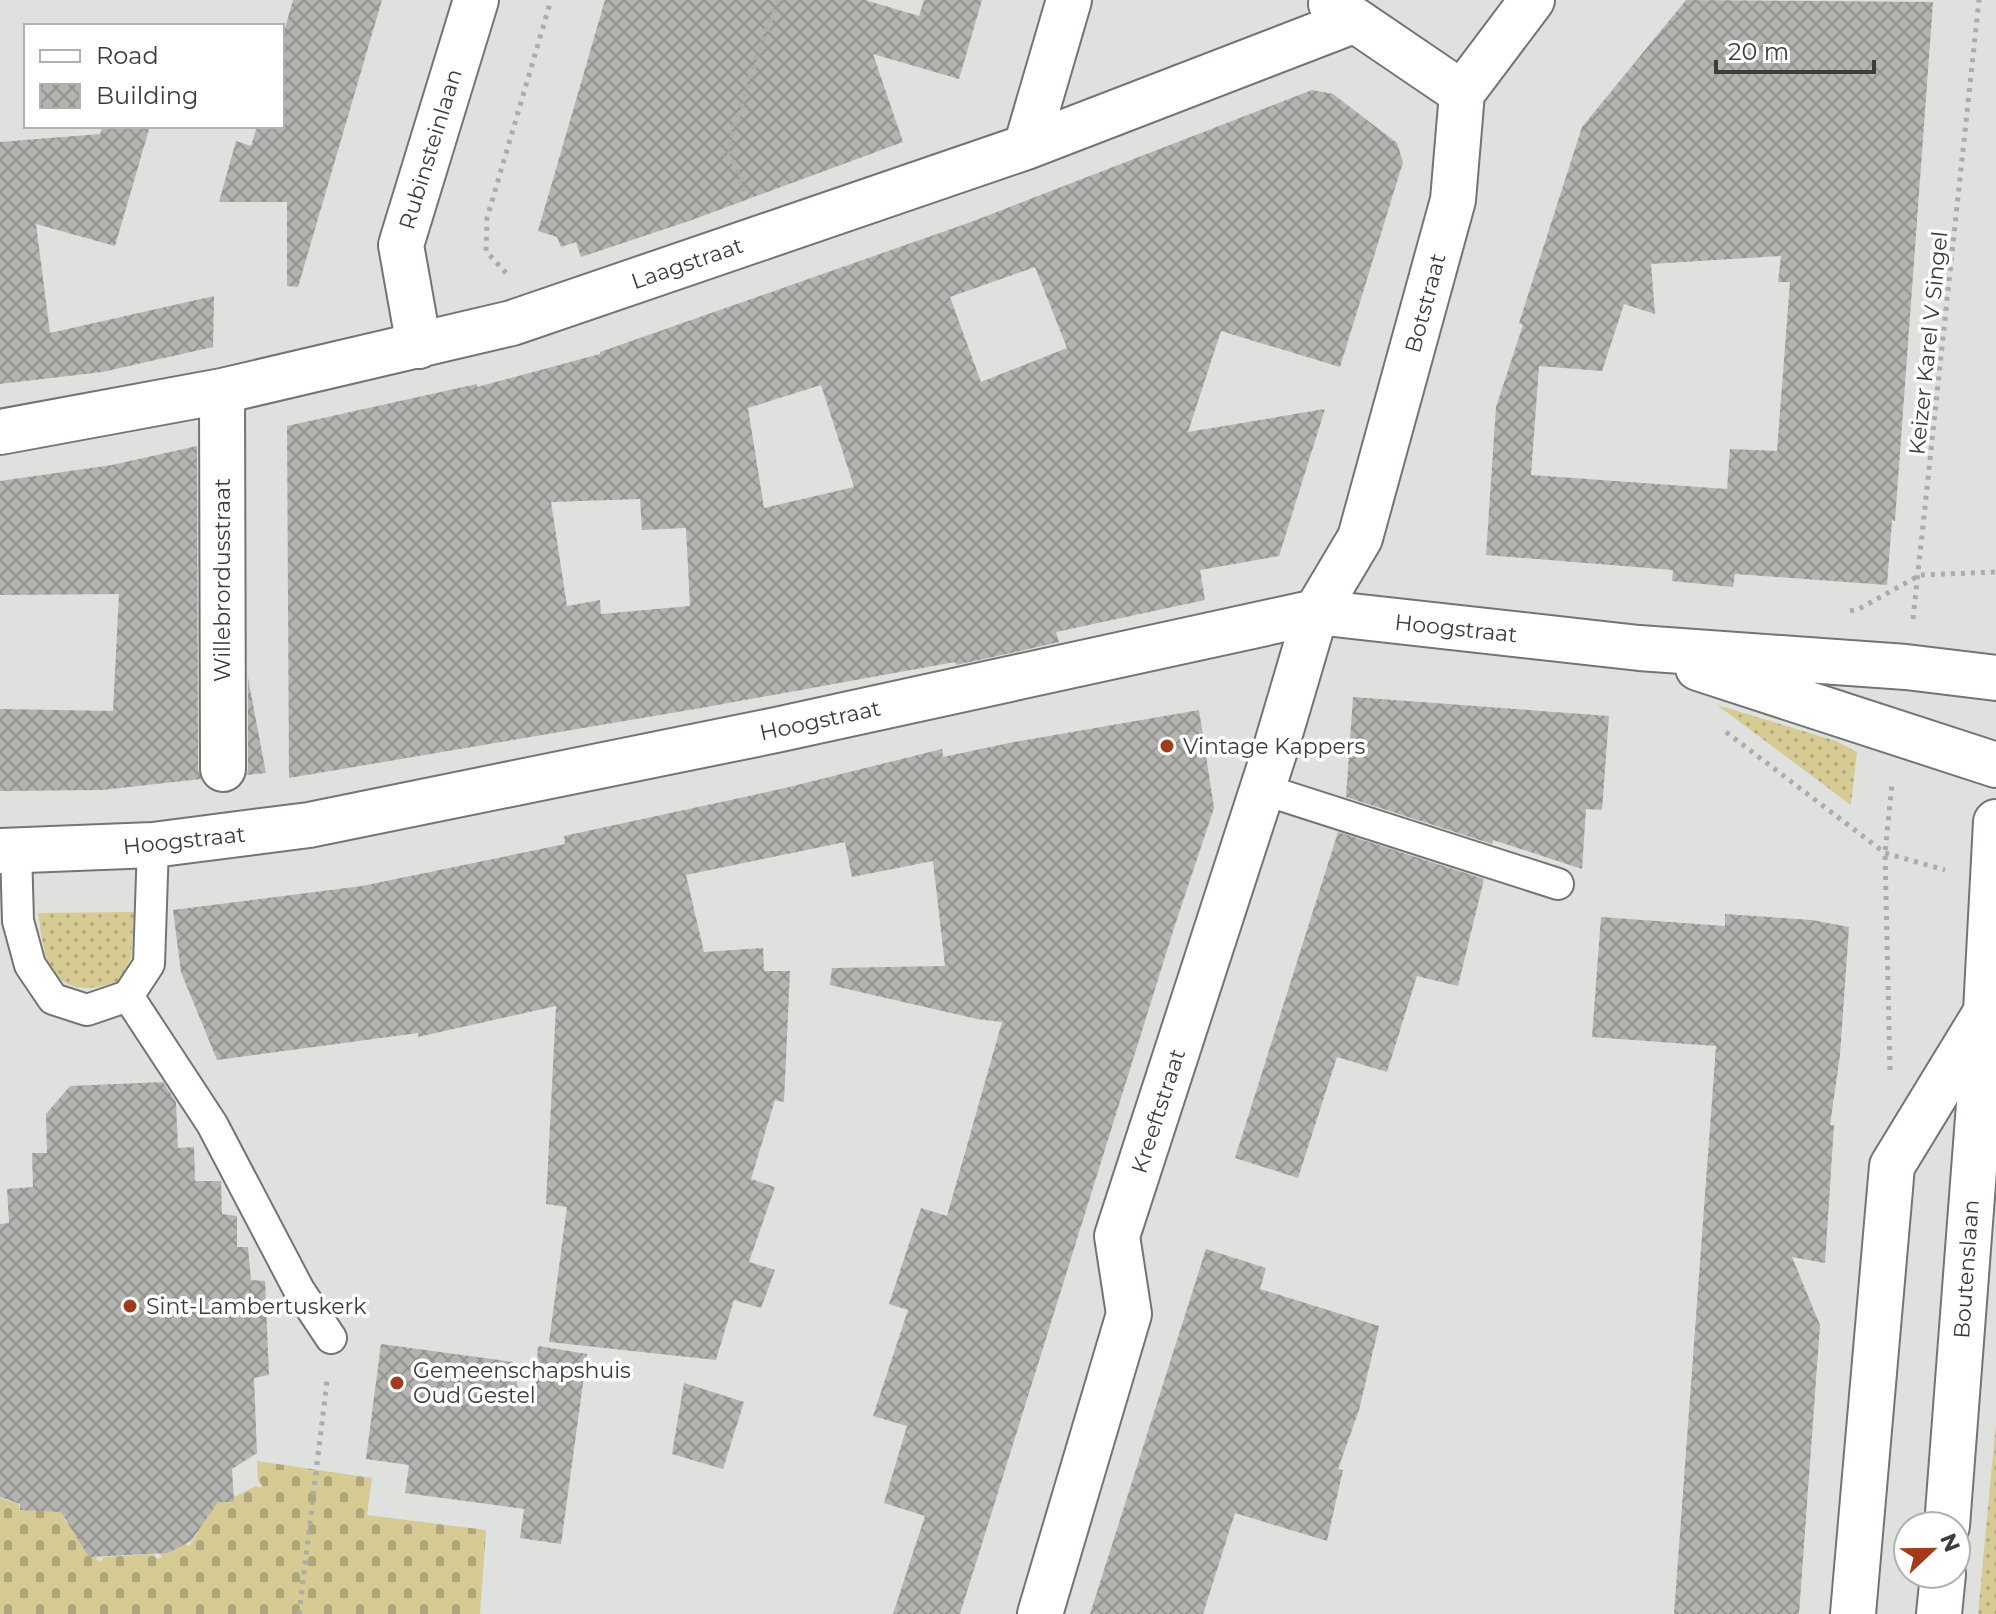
<svg xmlns="http://www.w3.org/2000/svg" width="1996" height="1614" viewBox="0 0 1996 1614" font-family="Montserrat,sans-serif">
	<style>
		.grass { fill: url(#grass-dots) }
		.cemetery { fill: url(#cemetery-stones) }
		.building { fill: url(#building-cross-hatch); fill-rule: evenodd }
		.lines { fill: none; stroke-linecap: round; stroke-linejoin: round }
		.lane-casing { stroke: #737572; stroke-width: 34 }
		.street-casing { stroke: #737572; stroke-width: 48 }
		.secondary-casing { stroke: #737572; stroke-width: 48 }
		.primary-casing { stroke: #737572; stroke-width: 48 }
		.path { stroke: #aaada9; stroke-width: 5; stroke-dasharray: 4 6; stroke-linecap: butt }
		.lane { stroke: #fff; stroke-width: 30 }
		.street { stroke: #fff; stroke-width: 44 }
		.secondary { stroke: #fff; stroke-width: 44 }
		.primary { stroke: #fff; stroke-width: 44 }
		.poi-dot { fill: #a23b1a; stroke: #fff; stroke-width: 3 }
		.labels { text-anchor: middle; stroke-width: 7; stroke-linejoin: round; paint-order: stroke }
		.street-label { font-size: 22px; fill: #3b3c3b; stroke: #fff }
		.poi-label { font-size: 22px; fill: #3b3c3b; stroke: #fff; text-anchor: start }
	</style>
	<defs>
		<pattern id="grass-dots" width="8" height="8" patternUnits="userSpaceOnUse" patternTransform="scale(2)"><rect width="8" height="8" fill="#d6cb93"/><path d="M2 2h.1M6 6h.1" fill="none" stroke="#afa679" stroke-width="1.8" stroke-linecap="round"/></pattern>
		<pattern id="cemetery-stones" width="16" height="16" patternUnits="userSpaceOnUse" patternTransform="scale(2)"><rect width="16" height="16" fill="#d6cb93"/><path d="M2 7V4a2 2 0 0 1 4 0v3zM10 15v-3a2 2 0 0 1 4 0v3z" fill="#afa679"/></pattern>
		<pattern id="building-cross-hatch" width="8" height="8" patternUnits="userSpaceOnUse" patternTransform="scale(2)"><rect width="8" height="8" fill="#b3b4b0"/><path d="M0 0l8 8M0 8l8-8" fill="none" stroke="#939490"/></pattern>
	</defs>
	<rect width="100%" height="100%" fill="#dee1dd"/>
	<path class="grass" d="M1717,705L1836,741L1857,752L1851,805Z
		M134,912L131,957L120,982C110,984 99,987 89,988C45,989 43,945 38,913Z
		M1996,1423V1614H1978Z"/>
	<path class="cemetery" d="M257,1461L372,1478L367,1515L486,1530L480,1614H0V1498L19,1504L20,1511L25,1510V1506L49,1493L70,1515L64,1519L68,1524L72,1522L98,1554L96,1559L101,1562L103,1557L154,1554L157,1559L162,1557L159,1552L170,1534L189,1546L198,1532L182,1497L233,1502L234,1497L256,1486L261,1488L262,1485L258,1481Z"/>
	<path class="building" d="M293,0H382L298,287L287,286V202H219L236,141L251,146L257,126H282V39Z
		M605,0H865L919,16L924,0H982L959,79L873,54L903,142L689,221L581,257L576,242L561,247L557,237L538,231Z
		M1686,0L1933,2L1895,521L1892,520L1887,585L1735,574L1733,587L1672,581L1673,570L1486,555L1496,407L1523,325L1519,323L1582,127ZM1781,256L1778,282H1790L1777,451L1730,449L1727,489L1531,475L1539,366L1602,371L1624,304L1655,314L1651,264Z
		M1312,90L1333,94L1397,143L1403,162L1340,367L1221,331L1188,432L1325,409L1279,556L1200,570L1205,600L1056,632L1059,642L1020,651L956,665L955,662L701,708L289,778L287,426L477,384V387L600,354V352L971,222ZM1035,267L1067,348L981,382L950,297ZM821,385L854,487L764,508L748,408ZM640,499L642,530L686,528L690,606L601,614L600,600L567,606L551,502Z
		M103,126H150L115,246L36,224L50,333L214,296L213,347L102,372L0,384V142L100,134Z
		M197,446L198,769L201,779L102,790L0,791V709L113,711L119,594L0,595V481L112,465Z
		M248,678L266,773L247,775L248,769Z
		M1353,697L1609,716L1602,810L1586,809L1582,869L1493,840L1492,844L1346,797Z
		M1199,710L1214,808L1175,925L960,1614H893L925,1516L884,1503L907,1426L873,1416L908,1310L889,1304L921,1208L947,1216L1002,1022L977,1019L830,985L832,968L945,966L933,861L852,877L845,842L686,875L704,952L763,948L764,971H790L784,1102L775,1100L751,1179L775,1187L749,1262L775,1270L761,1308L734,1300L716,1360L549,1342L567,1207L546,1204L556,1006L418,1037V1033L217,1060L181,972L173,910L362,886L565,844L564,836L781,789L942,749L943,757L1014,742Z
		M1338,832L1484,879L1458,986L1417,976L1387,1072L1337,1057L1298,1178L1235,1158Z
		M1725,914L1812,920L1849,927L1840,1055L1830,1125H1834L1825,1263L1792,1257L1820,1325L1799,1614H1674L1716,1046L1592,1037L1601,917L1725,926Z
		M163,1082L176,1102L178,1148L194,1147L195,1181H221L222,1214L237,1216V1247H248L251,1280L265,1281L269,1375L254,1378L257,1453L232,1469L234,1502H218L191,1541L168,1553L89,1557L61,1512L20,1510V1504L0,1497V1224L9,1223L7,1189L33,1187L32,1153H47L46,1114L70,1086Z
		M1206,1249L1266,1268L1260,1289L1379,1326L1359,1410L1338,1469L1343,1470L1327,1541L1235,1513L1203,1614H1090Z
		M381,1344L513,1362L519,1395L535,1394L538,1346L587,1354L561,1544L520,1538L524,1509L405,1493L409,1465L366,1459Z
		M684,1383L744,1402L723,1469L672,1454Z"/>
	<g class="lines">
		<g class="lane-casing">
			<path id="lane" d="M1262,789L1558,884
				M16,850L18,921L30,965L53,999L87,1010L128,996L149,964L153,845
				M128,996L212,1124L299,1290L331,1338"/>
		</g>
		<g class="street-casing">
			<path id="street" d="M1331,4L1462,93
				M1026,147L1069,0
				M419,346L401,245L476,0
				M222,391L223,769
				M0,432L222,391L512,323L1026,147L1353,21
				M1040,1614L1129,1314L1117,1236L1277,744L1316,612L1360,538L1453,200L1462,93L1532,0
				M1853,1614L1892,1166L1986,1012"/>
		</g>
		<g class="secondary-casing">
			<path id="secondary" d="M1698,668L1996,765
				M0,851L153,845L309,825L776,730L1316,612L1639,648L1906,667L1996,678"/>
		</g>
		<g class="primary-casing">
			<path id="primary" d="M1947,1526L1986,1012L1996,822
				M1939,1614L1943,1574"/>
		</g>
		<path class="path" d="M745,192L728,148L757,56L778,0
			M506,273L486,251L487,218L551,0
			M1850,611L1859,609L1920,575L1996,572
			M1913,619L1979,0
			M1726,732L1885,853L1945,870
			M1890,1070L1885,853L1892,784
			M299,1614L327,1381"/>
		<use href="#lane" class="lane"/>
		<use href="#street" class="street"/>
		<use href="#secondary" class="secondary"/>
		<use href="#primary" class="primary"/>
	</g>
	<g class="poi-dot">
		<circle cx="1167" cy="746" r="8"/>
		<circle cx="130" cy="1306" r="8"/>
		<circle cx="397" cy="1383" r="8"/>
	</g>
	<g class="labels">
		<g class="street-label">
			<text transform="translate(430 149) rotate(-73)" y="8">Rubinsteinlaan</text>
			<text transform="translate(687 263) rotate(-19)" y="8">Laagstraat</text>
			<text transform="translate(1425 303) rotate(-75)" y="8">Botstraat</text>
			<text transform="translate(1928 343) rotate(-84)" y="8">Keizer Karel V Singel</text>
			<text transform="translate(222 580) rotate(-90)" y="8">Willebrordusstraat</text>
			<text transform="translate(1456 628) rotate(6)" y="8">Hoogstraat</text>
			<text transform="translate(820 720) rotate(-12)" y="8">Hoogstraat</text>
			<text transform="translate(184 840) rotate(-6)" y="8">Hoogstraat</text>
			<text transform="translate(1158 1111) rotate(-72)" y="8">Kreeftstraat</text>
			<text transform="translate(1966 1269) rotate(-86)" y="8">Boutenslaan</text>
		</g>
		<g class="poi-label">
			<text x="1183" y="754">Vintage Kappers</text>
			<text x="146" y="1314">Sint-Lambertuskerk</text>
			<text x="413" y="1378">Gemeenschapshuis<tspan x="413" dy="25">Oud Gestel</tspan></text>
		</g>
	</g>
	<rect x="24" y="24" width="260" height="104" fill="#ffffff" stroke="#b1b1b1" stroke-width="2"/>
	<rect x="40" y="50" width="40" height="12" fill="#ffffff" stroke="#b1b1b1" stroke-width="2"/>
	<text x="96" y="64" font-size="24" fill="#3b3c3b">Road</text>
	<rect x="40" y="84" width="40" height="24" fill="url(#building-cross-hatch)" stroke="#b1b1b1" stroke-width="2"/>
	<text x="96" y="104" font-size="24" fill="#3b3c3b">Building</text>
	<g transform="translate(1932 1550) rotate(68)"><circle r="38" fill="#ffffff" stroke="#b1b1b1" stroke-width="2"/>
	<path d="M0-6L14 30L0 20L-14 30Z" fill="#a23b1a"/>
	<text y="-12" font-size="22" font-weight="bold" text-anchor="middle" fill="#3b3c3b">N</text>
	</g>
	<path d="M1716 60v12h158v-12" fill="none" stroke="#3b3c3b" stroke-width="4"/>
	<text x="1728" y="60" font-size="24" fill="#3b3c3b" stroke="#ffffff" stroke-width="6" paint-order="stroke">20 m</text>
</svg>
